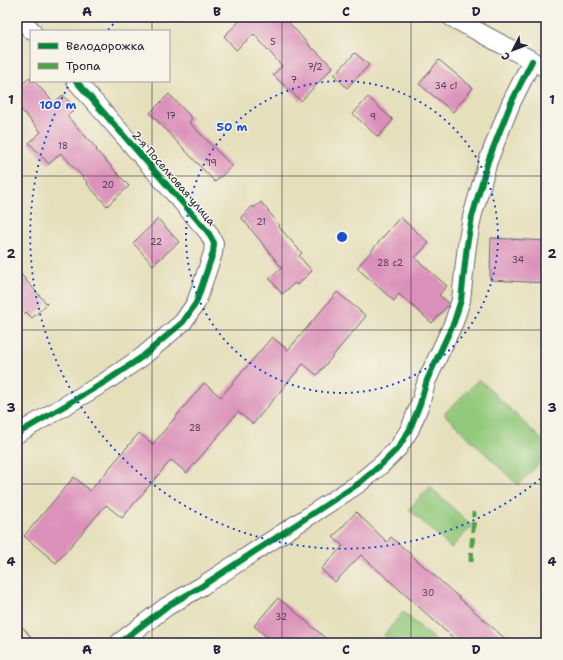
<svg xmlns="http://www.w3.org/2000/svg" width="563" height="660" viewBox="0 0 563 660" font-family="'Shantell Sans',sans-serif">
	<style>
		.green { fill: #93c97c; stroke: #5a765c }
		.building { fill: #db90b9 }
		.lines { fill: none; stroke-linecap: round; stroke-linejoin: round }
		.minor-casing { stroke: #676468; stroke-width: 20 }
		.secondary-casing { stroke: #676468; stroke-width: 24 }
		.minor { stroke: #fff; stroke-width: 18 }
		.secondary { stroke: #f8e8c3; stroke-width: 22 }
		.quiet { stroke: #50a245; stroke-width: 5; stroke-dasharray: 10 5; stroke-linecap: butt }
		.cycleway-casing { stroke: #f7f3e8; stroke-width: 8 }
		.cycleway { stroke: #00873e; stroke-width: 6 }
		.grid { fill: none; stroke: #22223b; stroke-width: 1; stroke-opacity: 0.55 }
		.ring { fill: none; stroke: #1d4ed8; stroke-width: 2; stroke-dasharray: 2 4 }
		.labels { text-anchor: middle; stroke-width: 3; stroke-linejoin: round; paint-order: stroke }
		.number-label { font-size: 9px; fill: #503e5a }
		.street-label { font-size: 11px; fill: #22223b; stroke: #f7f3e8 }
		.centre { fill: #1d4ed8; stroke: #f7f3e8; stroke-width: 2 }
		.ring-label { font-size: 12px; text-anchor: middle; font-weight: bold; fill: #1d4ed8; stroke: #f7f3e8; stroke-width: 3; stroke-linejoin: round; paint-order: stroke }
		.neatline { fill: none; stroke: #22223b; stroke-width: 1.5 }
		.grid-label { font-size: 13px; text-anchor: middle; font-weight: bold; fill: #22223b }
	</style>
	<rect width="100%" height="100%" fill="#f7f3e8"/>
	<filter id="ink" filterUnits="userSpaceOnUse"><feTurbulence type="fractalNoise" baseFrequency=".025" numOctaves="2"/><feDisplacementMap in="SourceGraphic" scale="8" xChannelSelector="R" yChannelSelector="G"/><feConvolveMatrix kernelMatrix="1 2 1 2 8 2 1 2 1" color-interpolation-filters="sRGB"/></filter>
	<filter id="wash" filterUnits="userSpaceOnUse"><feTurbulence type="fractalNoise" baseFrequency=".012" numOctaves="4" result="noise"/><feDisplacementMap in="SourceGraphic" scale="16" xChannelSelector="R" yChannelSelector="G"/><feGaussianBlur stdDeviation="0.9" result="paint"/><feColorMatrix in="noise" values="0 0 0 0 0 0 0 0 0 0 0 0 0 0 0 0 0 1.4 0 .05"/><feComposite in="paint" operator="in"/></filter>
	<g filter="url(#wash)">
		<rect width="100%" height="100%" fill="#e6dfbb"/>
		<path class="green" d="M479,379L546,444V456L518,485L444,414Z
			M430,487L472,526L451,548L409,509Z
			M403,612L438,643H393L384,635Z"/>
		<g id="blocks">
			<path class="building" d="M238,17H284L313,50L314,49L333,67L301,101L273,75L282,66L254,34L236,50L224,36L241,20Z
				M355,53L369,65L347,88L334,75Z
				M439,60L473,88L453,112L419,84Z
				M30,77L31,81H34L54,103L63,95L76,109L67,116L97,149L96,150L129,186L107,206L87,184L88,183L61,153L49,164L29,143L41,132L17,105V89Z
				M169,94L192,118L189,122L232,166L215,182L150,113Z
				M368,97L393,120L378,137L353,114Z
				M261,202L280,226L279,227L302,253L299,256L312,271L297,285L295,283L282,294L269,278L282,268L241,217L253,206L254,208Z
				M400,217L429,243L415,258L447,286L439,295L449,303L448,305L432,323L399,294L394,301L357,268Z
				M158,219L179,242L153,265L133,243Z
				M491,238L546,241V283L490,280Z
				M17,270L47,304L32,318L26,312L17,321Z
				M337,292L366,316L317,375L303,364L253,424L238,412L187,473L171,460L122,518L106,505L56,563L24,536L74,477L90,491L139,433L153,444L204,383L221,397L272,337L288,350Z
				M356,512L387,542L391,537L510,643H459L361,555L335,582L321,569L343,546L333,537Z
				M278,598L291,608L331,643H274L254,626Z"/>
		</g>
	</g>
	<g filter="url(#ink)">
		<use href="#blocks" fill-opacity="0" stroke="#676468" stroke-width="1"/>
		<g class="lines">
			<g class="minor-casing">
				<path id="minor" d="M19,17L32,31
					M451,17L546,68
					M17,434L105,382L142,357L183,322L196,303L213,253L214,243L208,232L76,81
					M119,643L166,607L202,586L358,484L382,464L398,448L410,429L420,404L427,380L454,322L461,300L467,245L472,217L488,161L511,103L532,61"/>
			</g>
			<g class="secondary-casing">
				<path id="secondary" d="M17,638L21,643"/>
			</g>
			<use href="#minor" class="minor"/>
			<use href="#secondary" class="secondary"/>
			<path class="quiet" d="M471,562L474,512"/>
			<g class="cycleway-casing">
				<path id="cycleway" d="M17,434L105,382L142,357L183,322L196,303L213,253L214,243L208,232L76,81
					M119,643L166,607L202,586L358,484L382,464L398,448L410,429L420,404L427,380L454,322L461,300L467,245L472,217L488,161L511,103L532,61"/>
			</g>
			<use href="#cycleway" class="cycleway"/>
		</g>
	</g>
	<path class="grid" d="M152,17V31M282,17V643M411,17V643M152,81V643M17,176H546M17,330H546M17,484H546"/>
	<g class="ring">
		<circle cx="342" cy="237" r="156"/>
		<path d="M545 475A313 313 0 0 1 70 83M108 30A313 313 0 0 1 119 18"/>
	</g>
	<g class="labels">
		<g class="number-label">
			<text x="273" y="45">5</text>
			<text x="315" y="70">7/2</text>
			<text x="294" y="83">7</text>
			<text x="446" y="89">34 с1</text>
			<text x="171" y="119">17</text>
			<text x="373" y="120">9</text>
			<text x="63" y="149">18</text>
			<text x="212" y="166">19</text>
			<text x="108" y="188">20</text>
			<text x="261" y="225">21</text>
			<text x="156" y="245">22</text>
			<text x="518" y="263">34</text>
			<text x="390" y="266">28 с2</text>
			<text x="195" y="431">28</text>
			<text x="428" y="596">30</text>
			<text x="281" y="620">32</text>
		</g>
		<g class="street-label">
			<text transform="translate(174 178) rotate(49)" y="4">2-я Поселковая улица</text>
		</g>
	</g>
	<circle cx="342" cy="237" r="6" class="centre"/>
	<g class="ring-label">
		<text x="58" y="109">100 m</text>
		<text x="232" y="131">50 m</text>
	</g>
	<rect width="563" height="660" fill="none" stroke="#f7f3e8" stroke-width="44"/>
	<rect x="30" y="30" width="140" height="52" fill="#f7f3e8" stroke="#a29fa3"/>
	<rect x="38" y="43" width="20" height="6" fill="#00873e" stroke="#a29fa3"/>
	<text x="66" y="50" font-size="12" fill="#22223b">Велодорожка</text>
	<rect x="38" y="63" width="20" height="6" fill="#50a245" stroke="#a29fa3"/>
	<text x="66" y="70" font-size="12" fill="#22223b">Тропа</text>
	<g transform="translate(513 50) rotate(228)" stroke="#f7f3e8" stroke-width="3" paint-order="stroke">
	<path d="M0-3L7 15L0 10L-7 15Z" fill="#22223b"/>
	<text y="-6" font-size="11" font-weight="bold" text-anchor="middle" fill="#22223b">С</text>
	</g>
	<rect x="22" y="22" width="519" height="616" class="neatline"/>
	<g class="grid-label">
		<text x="87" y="16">A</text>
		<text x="217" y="16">B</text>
		<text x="346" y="16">C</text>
		<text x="476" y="16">D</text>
		<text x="11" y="104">1</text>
		<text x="552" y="104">1</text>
		<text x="11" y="258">2</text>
		<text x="552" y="258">2</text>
		<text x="11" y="412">3</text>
		<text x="552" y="412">3</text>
		<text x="11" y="566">4</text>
		<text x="552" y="566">4</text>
		<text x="87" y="654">A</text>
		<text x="217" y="654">B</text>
		<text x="346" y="654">C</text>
		<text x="476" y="654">D</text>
	</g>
</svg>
